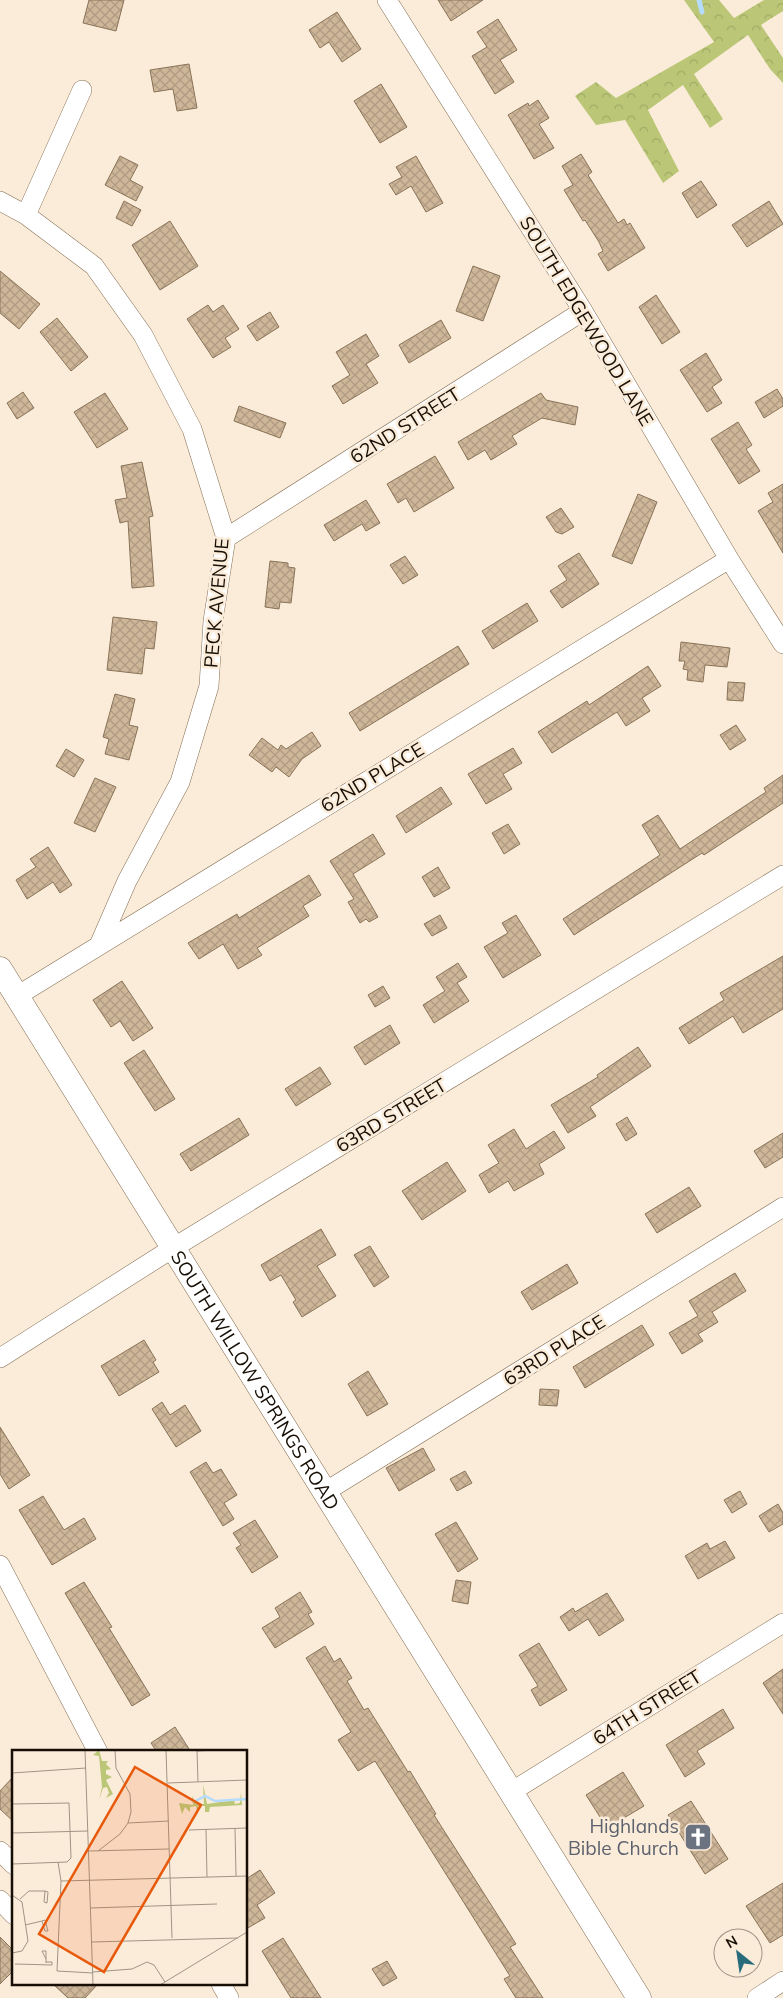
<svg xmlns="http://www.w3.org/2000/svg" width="783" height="1998" viewBox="0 0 783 1998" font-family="Mulish,sans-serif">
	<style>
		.forest { fill: url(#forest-crowns) }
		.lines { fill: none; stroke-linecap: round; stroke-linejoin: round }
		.stream { stroke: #b5dbfe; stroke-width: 5 }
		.building { fill: url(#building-cross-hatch); stroke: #897358 }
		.minor-casing { stroke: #836d51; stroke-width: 20 }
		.tertiary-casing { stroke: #836d51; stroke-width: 25 }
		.minor { stroke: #fff; stroke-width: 19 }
		.tertiary { stroke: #fff; stroke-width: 24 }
		.labels { text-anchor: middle; stroke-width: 5; stroke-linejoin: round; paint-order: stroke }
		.street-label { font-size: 19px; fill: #170f05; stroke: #fbecda }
		.worship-label { font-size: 19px; fill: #5b616d; stroke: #fbecda; text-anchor: end }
		.inset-river { fill: none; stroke: #b5dbfe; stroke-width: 2.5 }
		.inset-road { fill: none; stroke: #a09485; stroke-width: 1 }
		.view { fill: #e8590c; fill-opacity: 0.15; stroke: #e8590c; stroke-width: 2.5 }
		.inset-edge { fill: none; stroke: #170f05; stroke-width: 2.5 }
	</style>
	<defs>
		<pattern id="forest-crowns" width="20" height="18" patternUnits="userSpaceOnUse" patternTransform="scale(1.25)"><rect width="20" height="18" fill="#bbc777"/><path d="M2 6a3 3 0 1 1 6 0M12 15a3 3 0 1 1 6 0" fill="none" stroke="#a0aa65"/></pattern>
		<pattern id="building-cross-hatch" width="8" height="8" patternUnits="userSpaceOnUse" patternTransform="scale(1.25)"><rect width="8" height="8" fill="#ceb699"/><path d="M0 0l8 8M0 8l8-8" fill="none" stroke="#b09b82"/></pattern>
	</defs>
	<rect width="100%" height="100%" fill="#fbecda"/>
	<path class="forest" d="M684,0H719L734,18L764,0H783V11L761,25L783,58V83L770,69L748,35L694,74L723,119L710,128L683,85L648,110L679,171L663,183L625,120L596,125L575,96L596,82L616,98L714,42Z"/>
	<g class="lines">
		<path class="stream" d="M699,0L702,12"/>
	</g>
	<path class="building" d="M89,0H124L116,31L83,23Z
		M438,0H483L451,21Z
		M337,12L361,49L342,62L329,42L320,48L309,30Z
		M498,19L517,50L500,60L514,82L495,94L472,56L487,47L477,32Z
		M189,64L197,108L177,111L173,89L154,92L150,70Z
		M381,84L407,127L380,143L354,101Z
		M538,100L549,118L539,124L554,148L534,159L508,115L528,103L529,106Z
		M581,154L592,172L588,175L618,223L624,219L627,225L630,223L645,248L608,271L598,254L603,251L599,242L585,220L583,221L564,190L573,185L562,166Z
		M120,156L138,165L130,180L143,187L136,201L105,185Z
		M416,156L443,203L426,212L411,186L396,195L389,184L402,177L396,167Z
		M701,181L717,205L697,218L682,193Z
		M124,201L141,210L132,226L116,218Z
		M769,201L783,224L747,247L732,225Z
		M170,221L198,266L160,290L132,245Z
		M473,266L500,276L483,321L456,311Z
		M0,271L40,304L19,329L0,313Z
		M656,295L680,332L662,344L639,307Z
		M208,305L213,312L223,305L239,329L225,338L231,347L213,358L187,319Z
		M270,312L279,327L257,341L247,326Z
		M57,318L88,357L71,371L40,332Z
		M441,320L451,338L409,363L399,345Z
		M366,334L379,356L366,364L378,383L343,404L332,386L350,375L336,352Z
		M706,353L722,380L712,387L722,403L707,412L680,370Z
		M777,389L783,399V406L764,418L755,402Z
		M23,392L34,408L17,419L7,403Z
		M105,393L128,429L97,448L74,412Z
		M541,393L546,400L578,407L575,425L542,418L512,436L517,444L491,460L485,450L468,460L458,442Z
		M239,406L286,423L280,438L234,421Z
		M738,422L752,445L746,449L760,471L739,484L711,439Z
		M435,456L454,488L414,512L406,498L398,503L387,484Z
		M142,462L153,516L149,517L154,586L132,588L128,521L120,523L115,500L127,498L121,466Z
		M783,484V553L758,511L773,502L768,493Z
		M638,494L657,502L632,564L612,556Z
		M366,500L380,523L366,531L362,524L334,541L324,525Z
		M561,508L574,527L562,534L556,532L546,517Z
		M579,553L599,584L562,608L550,591L567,580L558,566Z
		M405,556L418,575L403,584L390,565Z
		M270,561L288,563V567L295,568L291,603L280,602L279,609L265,607Z
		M527,603L538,621L493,649L482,631Z
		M113,617L157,622L154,649L145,648L142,674L107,670Z
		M681,642L730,648L727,667L705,665L703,682L687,680L688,670L683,669L685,661H679Z
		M458,646L469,664L360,731L349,713Z
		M648,666L661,686L642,698L650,711L626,726L617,712L552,753L538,732L587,701L589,705Z
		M728,682L745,683L743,701L727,700Z
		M115,694L135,699L129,725L138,727L129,760L105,754L109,739L103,737Z
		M736,725L746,740L730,750L720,735Z
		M312,732L321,746L302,759L289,777L276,767L272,772L249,755L262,738L278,750L281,745L286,749Z
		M513,748L522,763L503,774L512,789L486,804L468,774Z
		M66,749L84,760L74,777L56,766Z
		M783,775V803L704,855L702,853L574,935L563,919L660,855L642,825L658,815L680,849L766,792L764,788Z
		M95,778L116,787L95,832L74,823Z
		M441,787L452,804L406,833L396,816Z
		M508,824L520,844L504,854L492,833Z
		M373,834L385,854L353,874L378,917L369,922L366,919L360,923L348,902L354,899L330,861Z
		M48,847L72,885L60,893L53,882L27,899L16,880L36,867L30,859Z
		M438,867L450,888L434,897L422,877Z
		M309,875L321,895L303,906L309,916L257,948L262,955L238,969L223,944L199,959L188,943L237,914L239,918Z
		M440,915L447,928L432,936L424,924Z
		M516,915L541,955L503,978L484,947L508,933L502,923Z
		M783,956V1009L743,1033L733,1016L689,1044L679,1028L724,1000L720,993Z
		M458,963L467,977L457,983L469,1001L434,1023L423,1005L445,991L436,977Z
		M122,981L153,1028L133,1041L120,1021L111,1027L93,1000Z
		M383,986L390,998L375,1007L368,995Z
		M390,1025L400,1043L365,1065L354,1047Z
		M638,1047L651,1066L590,1107L596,1116L568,1133L551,1105L598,1077L597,1075Z
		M144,1050L175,1099L155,1111L124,1063Z
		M320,1067L331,1084L296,1106L285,1089Z
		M627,1117L637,1134L626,1141L616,1124Z
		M239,1118L249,1135L191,1171L180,1154Z
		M514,1129L526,1149L554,1131L565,1148L539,1164L544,1174L514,1191L508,1181L489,1193L479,1175L499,1163L488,1145Z
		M783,1133V1157L765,1168L754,1151Z
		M447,1162L466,1191L422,1220L402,1191Z
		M689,1187L701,1206L657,1233L645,1214Z
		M321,1229L336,1255L317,1266L336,1296L302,1317L293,1302L296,1300L281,1275L270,1281L261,1265Z
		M370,1246L389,1277L374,1287L354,1255Z
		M567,1264L578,1283L532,1310L521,1292Z
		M735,1273L746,1291L712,1312L718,1322L698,1334L703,1341L682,1354L669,1333L698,1316L689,1301Z
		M642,1325L654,1345L585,1388L573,1367Z
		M144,1340L156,1360L153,1362L159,1372L119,1396L101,1366Z
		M368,1371L388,1404L367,1416L348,1384Z
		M540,1389L559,1390L557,1406L539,1405Z
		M162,1402L170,1415L185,1405L201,1431L176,1447L152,1409Z
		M0,1427L30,1475L9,1489L0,1474Z
		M423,1448L435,1470L399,1491L386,1468Z
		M206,1462L213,1473L221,1469L237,1495L224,1503L234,1519L223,1526L190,1472Z
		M465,1471L472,1483L457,1491L450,1479Z
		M740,1491L747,1504L732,1513L724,1500Z
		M43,1496L64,1530L84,1518L96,1539L52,1565L19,1510Z
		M778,1504L783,1513V1524L769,1532L759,1516Z
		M255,1520L278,1557L252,1573L236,1548L241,1545L233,1533Z
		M456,1522L478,1559L458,1572L435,1534Z
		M725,1541L735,1558L698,1579L685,1556L707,1543L710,1549Z
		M456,1580L471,1582L468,1604L452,1601Z
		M84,1582L112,1627L109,1628L150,1695L132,1706L65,1593Z
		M300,1592L312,1612L308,1614L314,1624L275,1648L262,1628L280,1617L275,1608Z
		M607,1593L624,1620L599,1636L588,1619L569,1631L560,1617L573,1608L575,1612Z
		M539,1643L567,1690L540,1706L531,1690L538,1686L519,1655Z
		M325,1646L334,1662L340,1658L352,1678L347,1681L364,1710L368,1708L408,1772L410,1771L436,1814L434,1815L516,1944L510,1947L543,1998H516L504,1979L510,1976L375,1761L358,1771L338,1740L351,1732L306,1658Z
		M783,1669V1714L763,1683Z
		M723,1709L734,1728L697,1751L705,1764L685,1777L666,1745Z
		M175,1727L191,1752H157L151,1743Z
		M623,1772L644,1806L607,1828L586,1795Z
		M14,1776V1822L0,1809V1791Z
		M691,1801L728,1859L705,1874L668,1815Z
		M260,1870L275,1893L257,1905L265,1918L246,1929V1879Z
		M783,1883V1935L770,1943L746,1906Z
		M0,1937L14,1951V1970L0,1984Z
		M283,1938L321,1998H291L262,1951Z
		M387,1961L397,1978L383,1986L372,1969Z
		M53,1984H98L85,1998H68Z"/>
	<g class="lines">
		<g class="minor-casing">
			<path id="minor" d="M387,0L583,311L729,559L783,644
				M0,201L26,215L94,266L143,335L192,429L226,538L213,621L209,686L180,782L127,881L100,943
				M26,215L82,90
				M226,538L583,311
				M17,996L729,559
				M0,1358L173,1248L783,875
				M325,1492L783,1207
				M0,1565L98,1752
				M511,1792L783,1623
				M0,1851L14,1865
				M0,1900L14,1915
				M221,1984L229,1998
				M757,1998L783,1981"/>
		</g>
		<g class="tertiary-casing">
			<g id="tertiary">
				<path id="s1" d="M0,969L639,1998"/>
			</g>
		</g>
		<use href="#minor" class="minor"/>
		<use href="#tertiary" class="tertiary"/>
	</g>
	<defs>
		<g id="church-square" transform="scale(1.4375)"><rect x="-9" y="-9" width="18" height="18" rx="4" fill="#6b7280" stroke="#fbecda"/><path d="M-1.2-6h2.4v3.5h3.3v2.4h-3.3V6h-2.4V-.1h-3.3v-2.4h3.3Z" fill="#fff"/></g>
	</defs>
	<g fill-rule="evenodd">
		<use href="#church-square" x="698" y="1837"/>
	</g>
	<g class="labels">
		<g class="street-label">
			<text transform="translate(587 321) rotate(59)" y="7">SOUTH EDGEWOOD LANE</text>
			<text transform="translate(405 425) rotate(-32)" y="7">62ND STREET</text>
			<text transform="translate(216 603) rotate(-85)" y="7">PECK AVENUE</text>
			<text transform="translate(372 777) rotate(-31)" y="7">62ND PLACE</text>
			<text transform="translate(391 1115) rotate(-31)" y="7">63RD STREET</text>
			<text transform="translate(554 1350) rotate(-32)" y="7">63RD PLACE</text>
			<text dy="7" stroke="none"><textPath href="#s1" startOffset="484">SOUTH WILLOW SPRINGS ROAD</textPath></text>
			<text transform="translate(647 1707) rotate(-32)" y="7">64TH STREET</text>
		</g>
		<g class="worship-label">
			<text x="679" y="1833">Highlands<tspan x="679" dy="22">Bible Church</tspan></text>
		</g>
	</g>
	<g transform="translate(12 1750)">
		<rect width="235" height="235" fill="#fbecda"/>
		<path d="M87,0L90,11H96L94,14L99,19L94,20V24L100,27L94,30L101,44L94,48L97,43L95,37L91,38L87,50L90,37L87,6L81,5ZM191,34L195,54L222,50L223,54L228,53L229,42L230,55L198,57L197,62H193V56H186V65L184,56L178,57V62L173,57L170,64L167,53L181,55L180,46L184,54H192Z" fill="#bbc777"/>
		<path class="inset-river" d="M182,52L193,46L203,51L235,49"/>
		<path class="inset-road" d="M73,0L81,235M154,0L160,188M185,0L186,32M185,1L204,0M0,23L74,18M156,33L235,30M0,54L57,53L59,108L55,112L0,114M116,73L157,71M223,78L224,126M194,79L195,127M177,80L235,78M0,83L76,81M77,101L157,99M86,101L108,84L116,73L119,62L118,44L104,18L103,0M46,112L49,131L45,221L81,223M49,131L235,126M33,141L36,142L35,153L32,152ZM0,145L10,152L16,191L10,201L0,203M8,149L17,141H33M78,158L205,154M33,170L36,181H33L30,171ZM13,175L30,171M80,192L226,188M34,213V201H30L34,209M3,214L40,215V212H34M81,222L120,219L135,212L142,215L153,232M235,232V187M148,235L235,182"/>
		<path class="view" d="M123,17L189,55L92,222L27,184Z"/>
		<rect width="235" height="235" class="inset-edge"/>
	</g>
	<g transform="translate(738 1953) rotate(330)"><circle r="24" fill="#fbecda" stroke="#a09485"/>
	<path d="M0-4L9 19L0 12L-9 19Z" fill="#286c7c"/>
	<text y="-8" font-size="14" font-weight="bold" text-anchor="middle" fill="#170f05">N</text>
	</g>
</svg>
